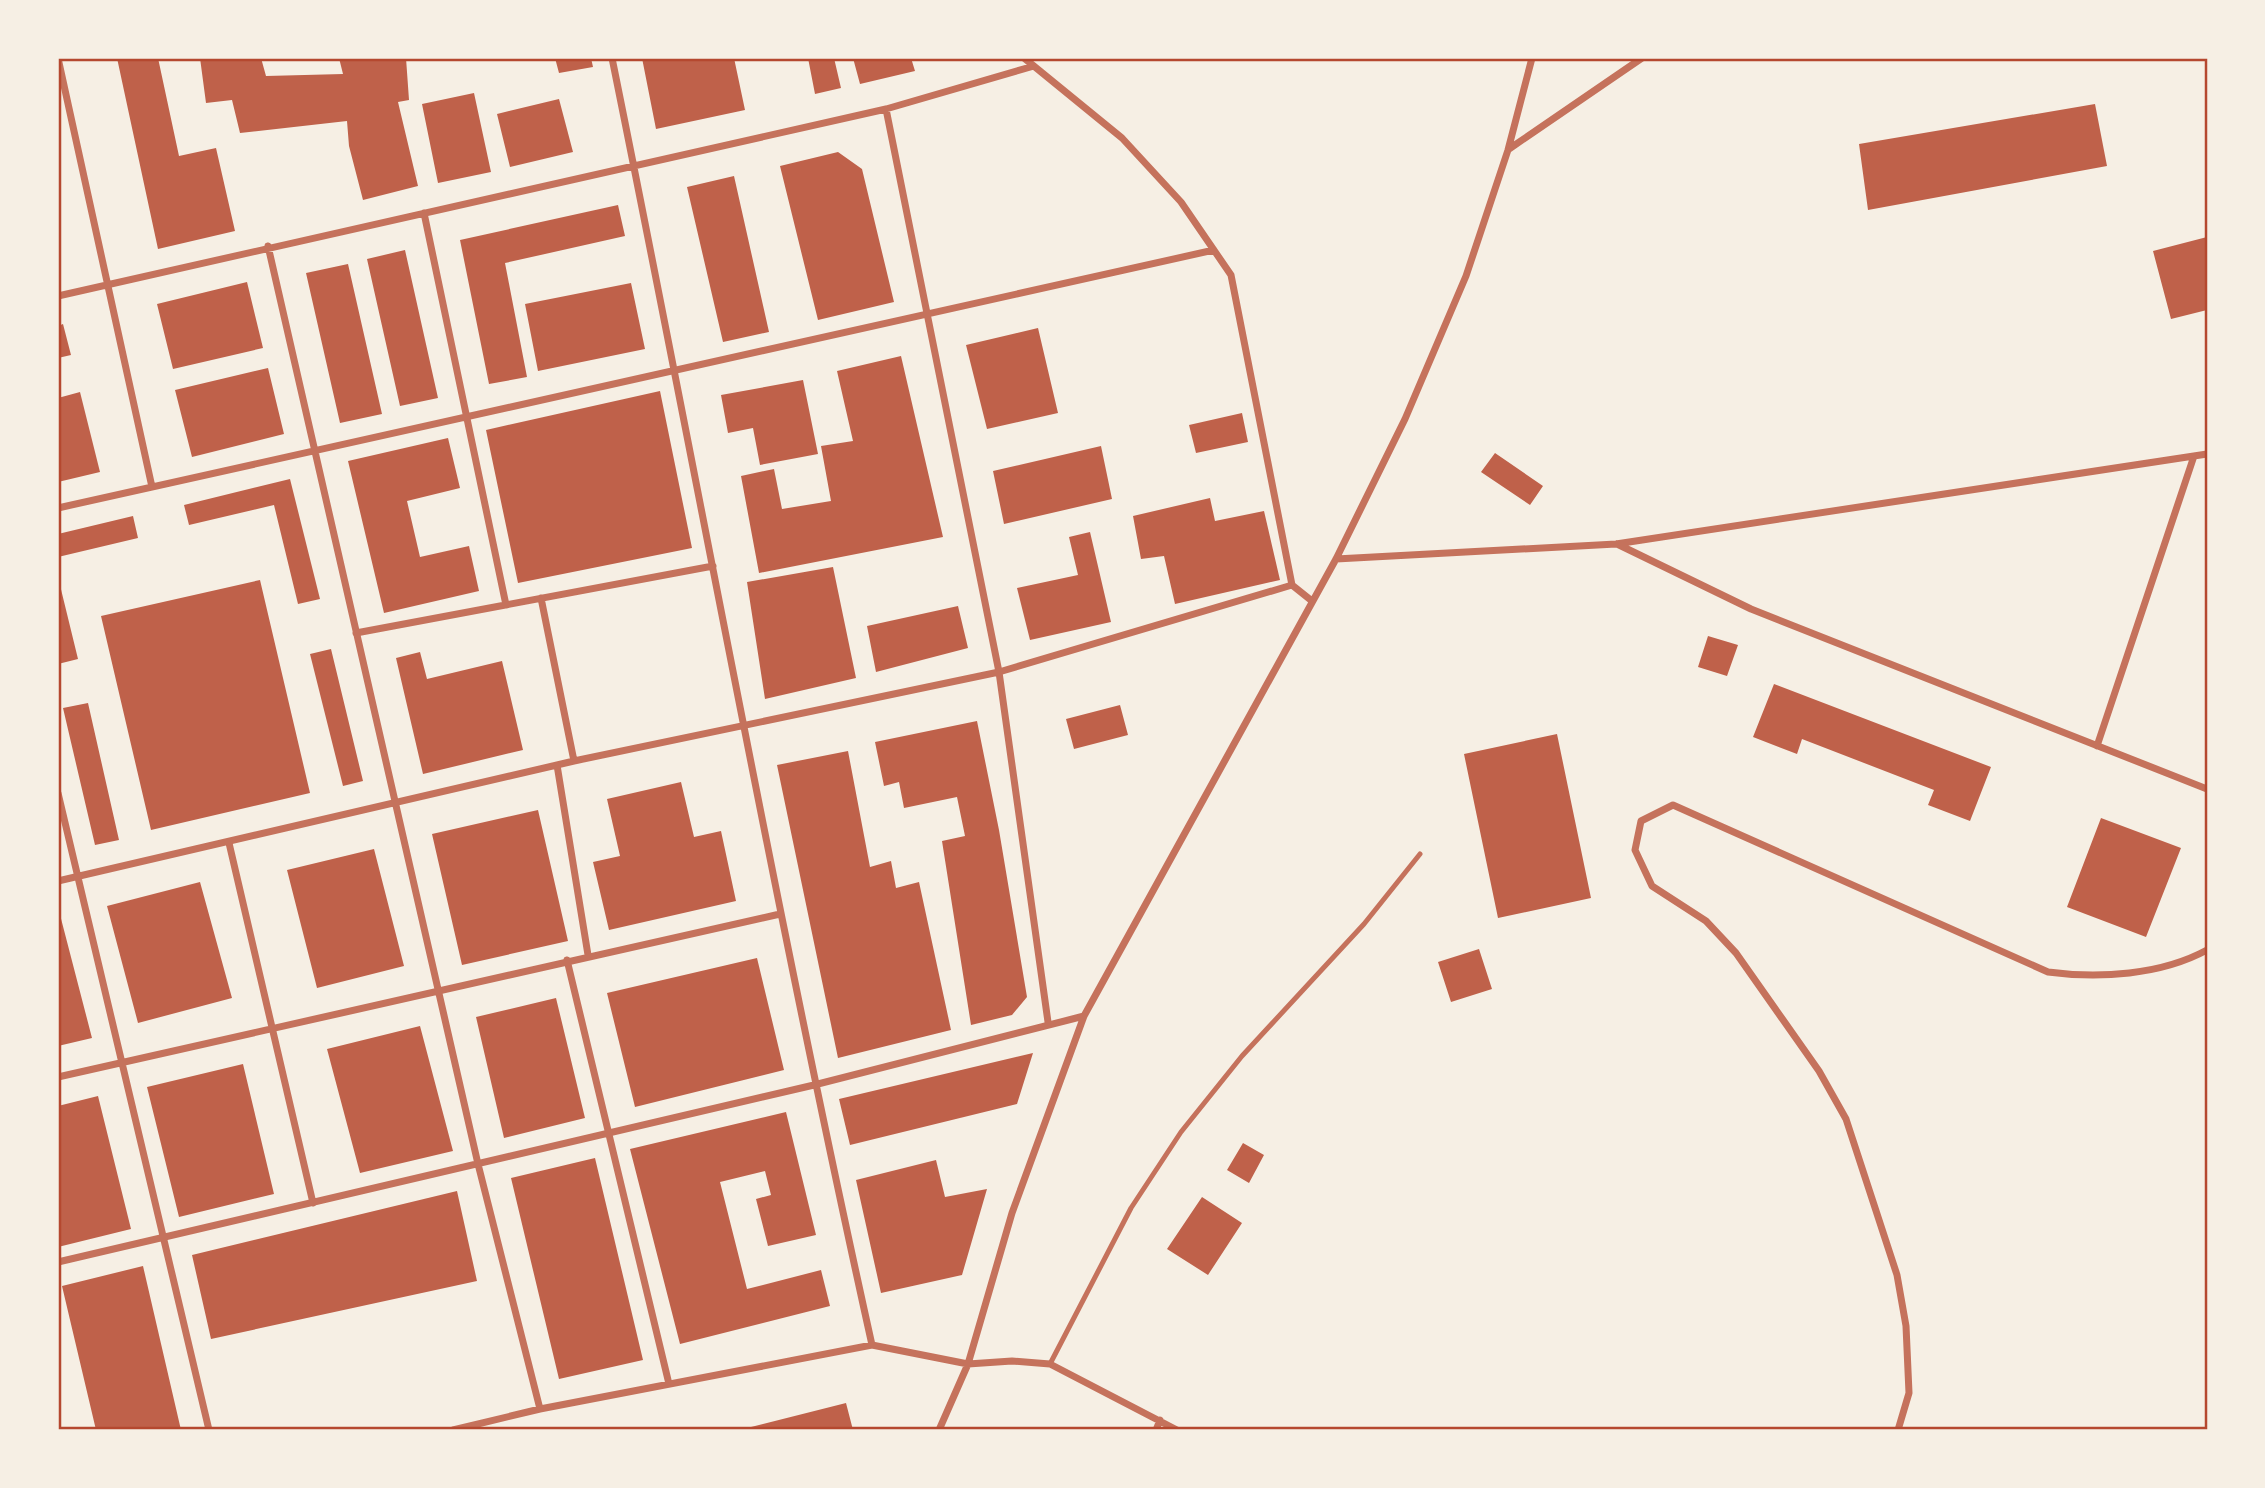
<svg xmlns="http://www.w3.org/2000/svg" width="2265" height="1488" viewBox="0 0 2265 1488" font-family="Raleway,sans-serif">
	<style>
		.building { fill: #bf614a }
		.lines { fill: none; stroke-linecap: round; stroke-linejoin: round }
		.service { stroke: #c5725c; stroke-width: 5 }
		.minor { stroke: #c5725c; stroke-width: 7 }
		.neatline { fill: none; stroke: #b5482f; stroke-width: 2.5 }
	</style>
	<rect width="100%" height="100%" fill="#f6efe4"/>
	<path class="building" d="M117,58H158L179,156L216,148L235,231L158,249Z
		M200,58H261L266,76L343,74L339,58H406L409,100L398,102L418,186L363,200L349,146L347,121L240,133L232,100L206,103Z
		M555,58H591L593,67L559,73Z
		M642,58H734L745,110L656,129Z
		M808,58H834L841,88L815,94Z
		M853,58H911L915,71L860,84Z
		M474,93L491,172L438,183L422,104Z
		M559,99L573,152L510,167L497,114Z
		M2095,104L2107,166L1868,210L1859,144Z
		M838,152L862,169L894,302L818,320L780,166Z
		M734,176L769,332L723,342L687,187Z
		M618,205L625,236L505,263L527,377L489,384L460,240Z
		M2207,237V310L2171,319L2153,251Z
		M405,250L438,398L400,406L367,259Z
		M348,264L382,414L340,423L306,273Z
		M247,282L263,348L173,369L157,304Z
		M631,283L645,349L538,371L525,304Z
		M63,324L71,355L58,358V326Z
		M1038,328L1058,413L987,429L966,345Z
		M901,356L943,537L759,573L741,476L774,469L782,509L831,501L821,446L853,441L837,371Z
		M268,368L284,434L192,457L175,390Z
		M803,380L818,454L760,465L753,428L728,433L721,395Z
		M660,391L692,548L518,583L486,430Z
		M80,392L100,472L58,482V398Z
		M1242,413L1248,442L1196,453L1189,425Z
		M448,438L460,488L407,501L420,557L469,546L479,591L384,613L348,461Z
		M1101,446L1112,499L1004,524L993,471Z
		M1495,453L1543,486L1530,505L1481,472Z
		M290,479L320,599L298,604L274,505L189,525L184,505Z
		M1210,498L1215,521L1264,511L1280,580L1175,604L1164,556L1141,559L1133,516Z
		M133,516L138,538L58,557V534Z
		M1090,532L1111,622L1030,640L1017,588L1078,575L1069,537Z
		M833,567L856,678L765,699L747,582Z
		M58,577L78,659L58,664Z
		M260,580L310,793L151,830L101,616Z
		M958,606L968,648L876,672L867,626Z
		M1708,636L1738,645L1727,676L1698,667Z
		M331,649L363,781L343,786L310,654Z
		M420,652L427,679L502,661L523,750L423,774L396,658Z
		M1774,684L1991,767L1970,821L1928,805L1934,790L1802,739L1797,754L1753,737Z
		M88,703L119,840L95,845L63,708Z
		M1120,705L1128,735L1074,749L1066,719Z
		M977,721L999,830L1027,997L1012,1015L971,1025L942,841L965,836L957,797L904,808L899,782L884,786L875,742Z
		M1557,734L1591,898L1498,918L1464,754Z
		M848,751L870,867L891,861L896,888L919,882L951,1030L838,1058L777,765Z
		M681,782L694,837L721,831L736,901L609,930L593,862L620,856L607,799Z
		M538,810L568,941L462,965L432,834Z
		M2101,818L2181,848L2146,937L2067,907Z
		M374,849L404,966L317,988L287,870Z
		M200,882L232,998L138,1023L107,906Z
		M58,907L92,1038L58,1046Z
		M1479,949L1492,989L1451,1002L1438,962Z
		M757,958L784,1070L635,1107L607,993Z
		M556,998L585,1118L504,1138L476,1017Z
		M420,1026L453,1151L360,1173L327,1049Z
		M1033,1053L1017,1104L850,1145L839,1099Z
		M243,1064L274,1194L179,1217L147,1087Z
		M98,1096L131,1229L58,1247V1106Z
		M786,1112L816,1235L768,1246L756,1199L771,1195L765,1171L720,1182L747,1289L821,1270L830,1306L680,1344L630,1149Z
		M1243,1143L1264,1155L1249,1183L1227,1170Z
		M595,1158L643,1360L559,1379L511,1178Z
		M936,1160L945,1197L987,1189L962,1275L881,1293L856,1180Z
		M457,1191L477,1281L211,1339L192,1255Z
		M1202,1197L1242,1223L1208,1275L1167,1249Z
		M143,1266L181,1430H96L62,1286Z
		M846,1403L853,1430H743V1429Z"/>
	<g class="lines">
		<path class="service" d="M1050,1364L1131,1208L1181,1132L1242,1056L1364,924L1420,854"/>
		<path class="minor" d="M58,58L152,487
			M612,58C699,487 777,917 872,1345
			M1024,58L1122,138L1181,202L1231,275L1292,585L1312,601
			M886,109L999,672L1048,1022
			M1509,149L1642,58
			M424,213L506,605
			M268,246L478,1164L540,1409
			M58,296L886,109L1034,66
			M58,508L1214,250
			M1617,544L1751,609L2207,789
			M1336,559L1616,544L2207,454
			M541,598L574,761
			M356,633L713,566
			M2097,746L2194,456
			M557,765L588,955
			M58,793L209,1430
			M229,843L313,1203
			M58,881L574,761L999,672L1292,585
			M567,960L669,1384
			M58,1077L780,914
			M58,1262L814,1085L1084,1016
			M453,1430L540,1409L872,1345L968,1364L1012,1361L1050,1364L1177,1430
			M939,1430L968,1364L1012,1213L1084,1016L1336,559L1405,419L1466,276L1508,150L1532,58
			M1156,1430L1160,1420
			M1898,1430L1909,1393L1906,1326L1897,1275L1846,1119L1819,1071L1736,953L1706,921L1652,886L1635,850L1641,821L1673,805L2048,972C2099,979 2161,975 2207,950"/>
	</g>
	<rect width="2265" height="1488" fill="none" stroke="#f6efe4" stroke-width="119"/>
	<rect x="60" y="60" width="2146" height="1368" class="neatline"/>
</svg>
